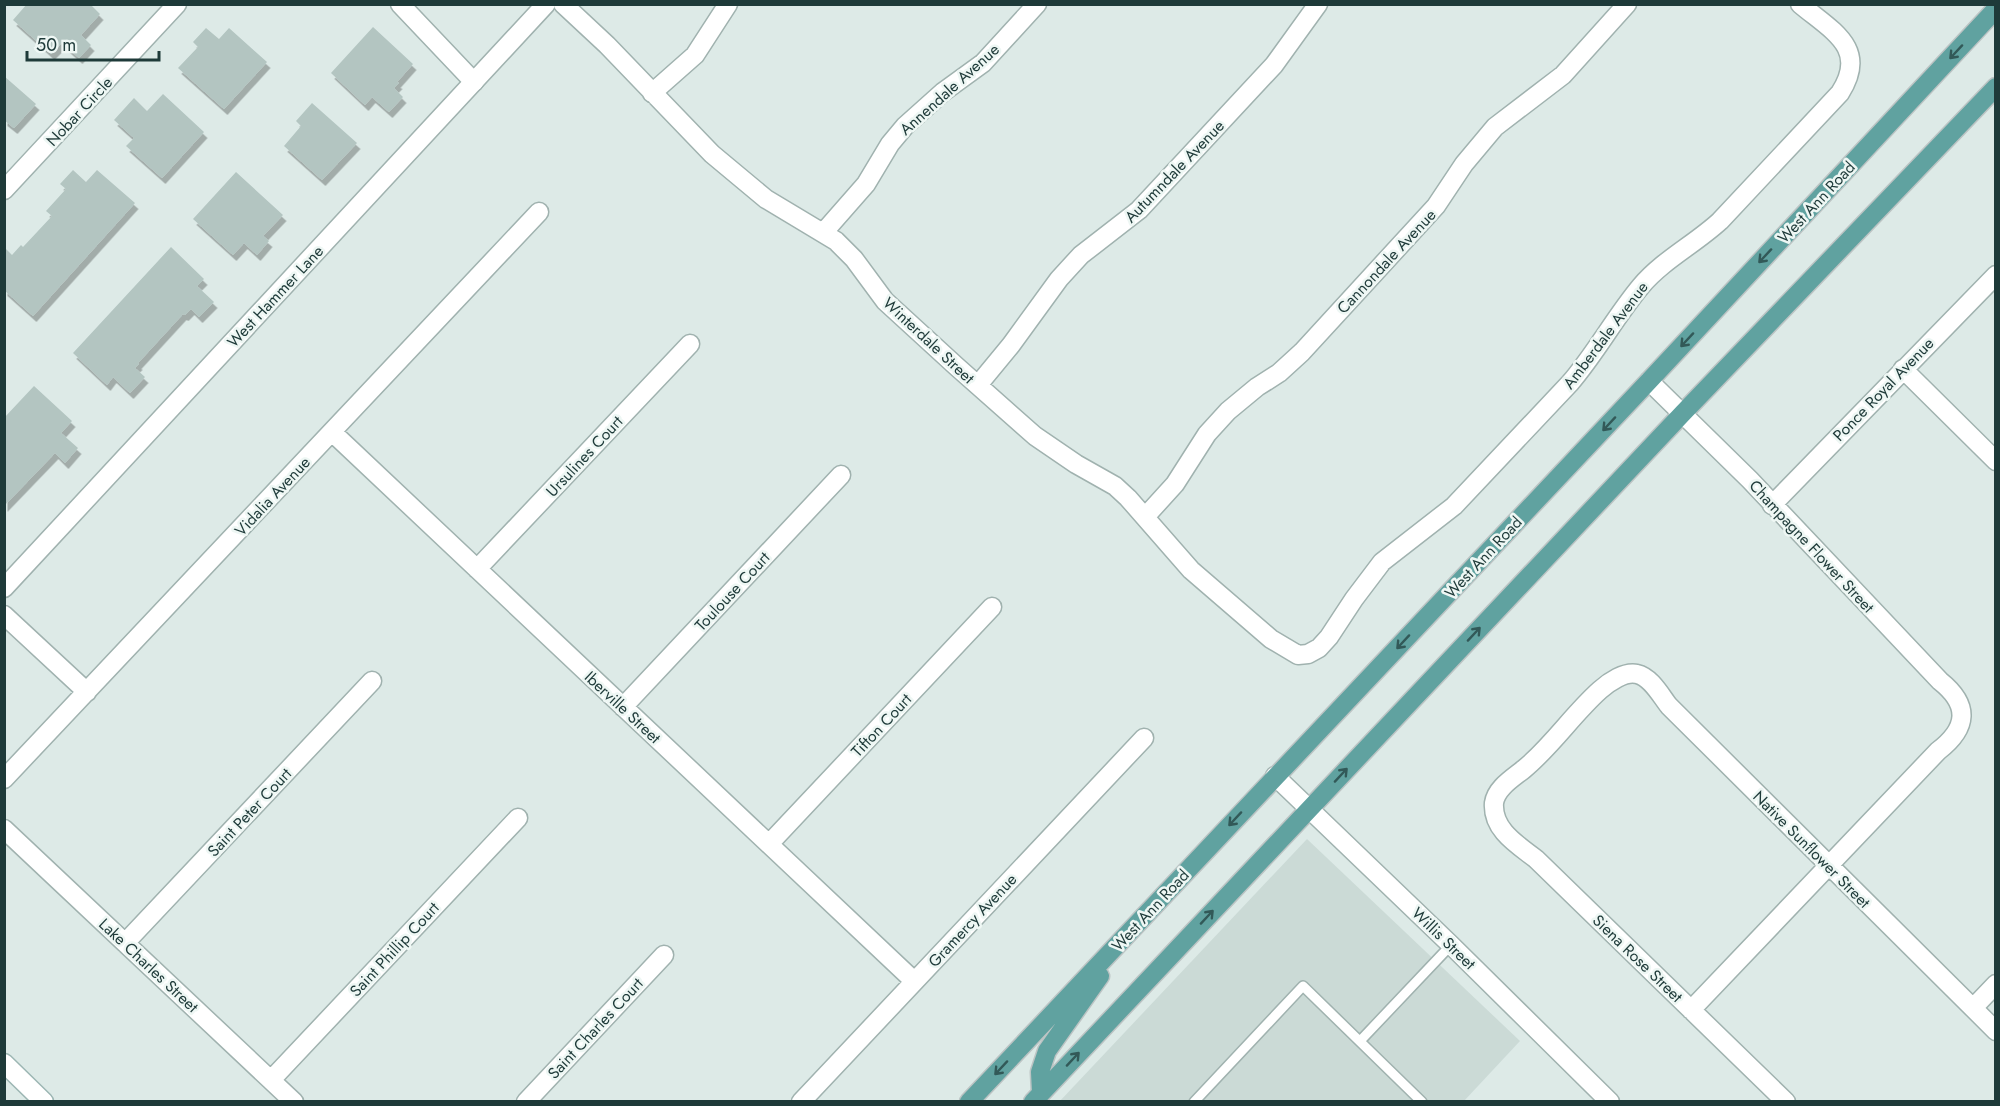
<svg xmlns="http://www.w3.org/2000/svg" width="2000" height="1106" viewBox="0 0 2000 1106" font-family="Jost,sans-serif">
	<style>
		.built { fill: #cbdad6 }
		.building { fill: #b3c5c1; filter: url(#shadow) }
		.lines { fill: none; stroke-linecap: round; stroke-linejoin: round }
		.service-casing { stroke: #a0b2af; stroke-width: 12 }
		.minor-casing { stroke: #a0b2af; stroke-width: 21 }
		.tertiary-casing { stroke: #a0b2af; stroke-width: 21 }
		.secondary-casing { stroke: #9cb6b3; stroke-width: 21 }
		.primary-casing { stroke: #bcc4c4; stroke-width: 21 }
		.service { stroke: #fff; stroke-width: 9 }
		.minor { stroke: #fff; stroke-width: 18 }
		.tertiary { stroke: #fff; stroke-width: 18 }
		.secondary { stroke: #fff; stroke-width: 18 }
		.primary { stroke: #60a2a0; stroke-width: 18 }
		.oneway { stroke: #325958 }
		.labels { text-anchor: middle; stroke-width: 5; stroke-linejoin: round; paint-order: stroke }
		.street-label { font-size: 16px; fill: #1e3a39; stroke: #eef7f4 }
	</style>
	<defs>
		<filter id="shadow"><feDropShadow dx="3.5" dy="6" stdDeviation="0" flood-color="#0004"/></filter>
	</defs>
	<rect width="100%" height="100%" fill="#ddeae7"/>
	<path class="built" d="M1307,839L1520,1041L1464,1101L1059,1102Z"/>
	<path class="building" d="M27,4H90L100,14L81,35L91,45L79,58L62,43L51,54L13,20Z
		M373,27L413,64L397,82L399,83L394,88L403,97L389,112L372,97L365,105L331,73Z
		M206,28L219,39L229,28L267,62L224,109L178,68L198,47L193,42Z
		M4,76L36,104L14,128L4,120Z
		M163,94L204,132L162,178L126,146L134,138L114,120L134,98L147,111Z
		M312,103L357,143L322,180L284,146L301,126L296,121Z
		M73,170L86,182L97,170L135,203L33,316L4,290V247L12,255L21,245L23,247L52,216L46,211L66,189L60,184Z
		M236,172L283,215L263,236L269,241L257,255L244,243L233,255L193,219Z
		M171,247L204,279L197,286L214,302L199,317L191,309L185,315L183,314L138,363L139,364L135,368L145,377L130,393L113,377L107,385L73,353Z
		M34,386L72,421L61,433L78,448L65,463L55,453L4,506V418Z"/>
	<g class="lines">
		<g class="service-casing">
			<path id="service" d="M1360,1041L1451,945
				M1194,1102L1303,986L1422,1102"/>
		</g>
		<g class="minor-casing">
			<path id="minor" d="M400,4L474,82
				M563,4L607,45L712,154L766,199L836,241L854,259L885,301L956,366L1035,436L1076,464L1115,486L1128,498L1191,570L1271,639L1298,655L1308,654L1319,648L1329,637L1354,599L1382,562L1454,506L1570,383C1596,353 1615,317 1641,286C1663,260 1695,244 1720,221L1840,93C1869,48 1832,31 1800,4
				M652,93L695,55L728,4
				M4,190L177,4
				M823,233L866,184L890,144L905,126L943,92L983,63L1037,4
				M1903,369L1996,461
				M1649,381L1750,480L1940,681C1970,705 1968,728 1938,751L1691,1010
				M978,385L1011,345L1059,279L1081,255L1139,210L1274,65L1318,4
				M332,432L914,981
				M1772,505L1996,275
				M1145,517L1175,484L1207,434L1228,411L1257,387L1279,373L1302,352L1436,206L1464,164L1495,127L1563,75L1627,4
				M477,569L690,344
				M4,615L87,692
				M623,707L841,475
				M1275,776L1451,945L1610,1102
				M4,779L539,212
				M4,829L294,1102
				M769,844L992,607
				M125,943L372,681
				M1973,1008L1996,984
				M271,1080L518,818
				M526,1102L664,955
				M801,1102L1144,738
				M1786,1102L1536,859C1518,845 1492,830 1494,803C1496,788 1513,778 1524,769C1552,746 1573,714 1600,690C1609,682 1625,671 1637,674C1651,677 1661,696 1669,706L1996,1031"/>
		</g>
		<g class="tertiary-casing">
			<path id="tertiary" d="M4,588L546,4"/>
		</g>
		<g class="secondary-casing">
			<path id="secondary" d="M4,1063L44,1102"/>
		</g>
		<g class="primary-casing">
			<path id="primary" d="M1041,1092L1040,1072L1047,1051L1100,976
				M969,1102L1649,381L1996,9
				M1033,1102L1683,413L1996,87"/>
		</g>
		<use href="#service" class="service"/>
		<use href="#minor" class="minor"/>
		<use href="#tertiary" class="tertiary"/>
		<use href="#secondary" class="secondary"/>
		<use href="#primary" class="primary"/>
	</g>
	<defs><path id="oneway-shaft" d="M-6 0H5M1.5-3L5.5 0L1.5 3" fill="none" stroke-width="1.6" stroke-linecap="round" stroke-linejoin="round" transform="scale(1.5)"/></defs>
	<g class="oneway">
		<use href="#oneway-shaft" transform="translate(1956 52) rotate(133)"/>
		<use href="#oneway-shaft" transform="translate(1765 256) rotate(133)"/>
		<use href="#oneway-shaft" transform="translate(1687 340) rotate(133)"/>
		<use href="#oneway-shaft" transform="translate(1609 424) rotate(133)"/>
		<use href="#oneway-shaft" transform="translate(1474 634) rotate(-47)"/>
		<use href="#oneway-shaft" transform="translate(1403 642) rotate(133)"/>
		<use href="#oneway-shaft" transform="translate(1341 775) rotate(-47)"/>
		<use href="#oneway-shaft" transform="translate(1235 819) rotate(133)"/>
		<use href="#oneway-shaft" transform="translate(1207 917) rotate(-47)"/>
		<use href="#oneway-shaft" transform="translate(1073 1059) rotate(-47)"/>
		<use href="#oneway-shaft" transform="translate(1001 1068) rotate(133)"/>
	</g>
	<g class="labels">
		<g class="street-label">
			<text transform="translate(949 89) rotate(-42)" y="6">Annendale Avenue</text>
			<text transform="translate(79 111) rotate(-47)" y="6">Nobar Circle</text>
			<text transform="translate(1174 171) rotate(-46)" y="6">Autumndale Avenue</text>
			<text transform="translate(1816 202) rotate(-47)" y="6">West Ann Road</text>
			<text transform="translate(1386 261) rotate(-47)" y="6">Cannondale Avenue</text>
			<text transform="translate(275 296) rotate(-47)" y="6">West Hammer Lane</text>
			<text transform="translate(1605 335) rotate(-53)" y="6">Amberdale Avenue</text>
			<text transform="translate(929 340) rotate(43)" y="6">Winterdale Street</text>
			<text transform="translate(1883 389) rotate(-46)" y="6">Ponce Royal Avenue</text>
			<text transform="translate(584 456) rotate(-47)" y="6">Ursulines Court</text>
			<text transform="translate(272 496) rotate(-47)" y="6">Vidalia Avenue</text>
			<text transform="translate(1812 546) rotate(47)" y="6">Champagne Flower Street</text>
			<text transform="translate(1483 557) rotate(-47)" y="6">West Ann Road</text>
			<text transform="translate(732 591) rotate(-47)" y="6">Toulouse Court</text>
			<text transform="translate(623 707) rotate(43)" y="6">Iberville Street</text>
			<text transform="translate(881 725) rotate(-47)" y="6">Tifton Court</text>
			<text transform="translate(249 812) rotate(-47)" y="6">Saint Peter Court</text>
			<text transform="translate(1812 849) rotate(45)" y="6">Native Sunflower Street</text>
			<text transform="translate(1150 910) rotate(-47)" y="6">West Ann Road</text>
			<text transform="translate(972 920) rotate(-47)" y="6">Gramercy Avenue</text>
			<text transform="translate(1444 938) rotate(44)" y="6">Willis Street</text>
			<text transform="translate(394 949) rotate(-47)" y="6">Saint Phillip Court</text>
			<text transform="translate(1638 958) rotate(44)" y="6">Siena Rose Street</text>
			<text transform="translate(149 965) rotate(43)" y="6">Lake Charles Street</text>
			<text transform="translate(595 1028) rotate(-47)" y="6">Saint Charles Court</text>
		</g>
	</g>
	<rect width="2000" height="1106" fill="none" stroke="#1e3a39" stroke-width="12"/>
	<path d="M27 51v9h132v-9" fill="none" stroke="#1e3a39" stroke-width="3"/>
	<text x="36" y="51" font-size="18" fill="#1e3a39" stroke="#eef7f4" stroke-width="4.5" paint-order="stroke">50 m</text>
</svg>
